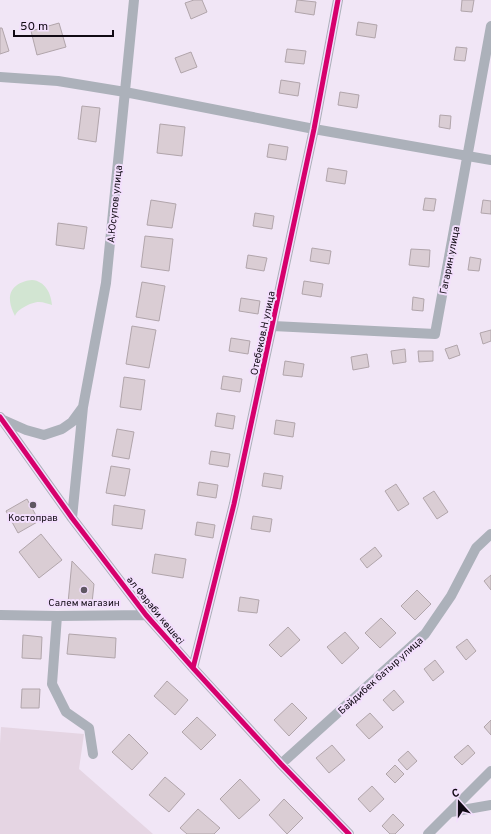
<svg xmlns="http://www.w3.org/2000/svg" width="491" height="834" viewBox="0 0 491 834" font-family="Overpass,sans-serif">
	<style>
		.commercial { fill: #e5d5e3 }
		.green { fill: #d2e5d2 }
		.building { fill: #dacdd4; stroke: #b1a5ab }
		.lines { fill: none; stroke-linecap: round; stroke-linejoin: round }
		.street { stroke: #acb1ba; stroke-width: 10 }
		.cycleway-casing { stroke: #f3dffd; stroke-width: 8 }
		.cycleway { stroke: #d6006c; stroke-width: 5 }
		.poi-dot { fill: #5f5763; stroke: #f3dffd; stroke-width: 1.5 }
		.labels { text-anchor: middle; stroke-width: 4; stroke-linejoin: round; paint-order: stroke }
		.street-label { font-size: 10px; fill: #110a14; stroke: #f3dffd }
		.poi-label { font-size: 10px; fill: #110a14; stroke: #f3dffd }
	</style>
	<rect width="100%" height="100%" fill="#f1e6f6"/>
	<path class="commercial" d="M1,727L84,734L79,769L153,834H0V744Z"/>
	<path class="green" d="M32,280C45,281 51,293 52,305C48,304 44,302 39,302C32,302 17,309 15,316C13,312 10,305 10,300C9,287 21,281 32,280Z"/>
	<path class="building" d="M194,0H202L207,12L191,19L185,3Z
		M297,0L316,2L314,15L295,12Z
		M462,0H474L472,12L461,11Z
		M358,22L377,25L375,38L356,35Z
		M59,23L66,47L37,55L31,31Z
		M0,28H2L9,51L0,54Z
		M456,47L467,48L465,61L454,60Z
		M287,49L306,51L304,64L285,62Z
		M191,52L197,67L181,73L175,58Z
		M281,80L300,83L298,96L279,93Z
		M340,92L359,95L357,108L338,105Z
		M82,106L100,108L96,142L78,139Z
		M440,115L451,116L450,129L439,127Z
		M160,124L185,127L182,156L157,153Z
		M269,144L288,147L286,160L267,157Z
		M328,168L347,171L345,184L326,181Z
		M425,198L436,199L434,211L423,210Z
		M151,200L176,204L172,228L147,225Z
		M483,200L491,201V214L481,213Z
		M255,213L274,216L272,229L253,226Z
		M58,223L87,227L84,249L56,245Z
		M145,236L173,239L169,271L141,267Z
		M312,248L331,251L329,264L310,261Z
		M411,249L430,250L429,267L409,265Z
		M248,255L267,258L264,271L246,268Z
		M470,257L481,259L479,271L468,270Z
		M304,281L323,284L321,297L302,294Z
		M142,282L165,286L159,321L136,317Z
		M413,297L424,299L423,311L412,310Z
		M241,298L260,301L258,314L239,311Z
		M132,326L156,330L149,368L126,364Z
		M491,330V341L483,344L480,333Z
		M231,338L250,341L248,354L229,351Z
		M457,345L460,355L449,359L445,349Z
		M405,349L406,362L393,364L391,351Z
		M418,351H433V361L419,362Z
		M367,354L369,367L353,370L351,357Z
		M285,361L304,364L302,377L283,375Z
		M223,376L242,379L240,392L221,389Z
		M124,377L145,380L141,410L120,407Z
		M217,413L235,416L233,429L215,426Z
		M276,420L295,423L293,437L274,434Z
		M117,429L134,432L129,459L112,456Z
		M211,451L230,454L228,467L209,464Z
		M111,466L130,469L125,496L106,493Z
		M264,473L283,476L281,489L262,486Z
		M199,482L218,485L216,498L197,495Z
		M396,484L409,504L398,511L385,491Z
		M434,491L448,512L437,519L423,498Z
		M27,499L39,521L18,533L6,511Z
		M114,505L145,510L142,529L112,525Z
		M253,516L272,519L270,532L251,529Z
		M197,522L215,525L213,538L195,535Z
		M41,534L62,560L39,578L19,552Z
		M375,547L382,556L367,568L360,559Z
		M155,554L186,559L183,578L152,573Z
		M72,561L94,584L92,603H68Z
		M491,575V590L484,581Z
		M417,590L431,604L415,620L401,606Z
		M240,597L259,600L257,613L238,611Z
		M381,618L396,633L380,648L365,633Z
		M288,627L300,640L281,657L269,645Z
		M345,632L359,648L342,664L327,647Z
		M69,634L116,638L115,658L67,654Z
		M23,635L42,637L41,659L22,658Z
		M467,639L476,651L466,660L456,647Z
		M435,660L444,672L433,681L424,669Z
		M167,681L188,700L175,715L154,696Z
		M22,689H40L39,708H21Z
		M394,690L404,702L393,711L383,700Z
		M292,703L307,718L289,736L274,720Z
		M370,713L383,727L369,739L356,725Z
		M197,717L216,735L201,750L182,732Z
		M491,720V735L484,727Z
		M129,734L148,753L132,770L112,752Z
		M332,745L345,760L329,773L316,758Z
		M468,745L475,753L462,765L454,757Z
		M408,751L417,761L407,770L398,760Z
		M395,765L404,774L395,783L386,774Z
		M165,777L185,794L169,812L149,795Z
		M240,779L260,800L239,819L220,799Z
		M372,786L384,799L370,812L358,799Z
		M284,799L303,818L287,834L269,815Z
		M198,809L220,828L214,834H187L180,828Z
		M393,814L404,825L395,834H390L382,826Z"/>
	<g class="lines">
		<path class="street" d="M0,77L58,81L125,92L314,129L491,160
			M273,326L435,334L491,26
			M0,417L72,518L146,615L193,668L281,764L349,834
			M1,419L26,430L44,435L62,429L72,422L83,407
			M72,518L83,407L106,283L134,0
			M0,615L57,616L146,615
			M57,616L52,684L66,712L89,728L93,754
			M193,668L234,504L314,129L338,0
			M281,764L425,634L451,596L476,548L491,534
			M451,812L491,805
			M428,834L491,771"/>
		<g class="cycleway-casing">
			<path id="cycleway" d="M0,417L72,518L146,615L193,668L281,764L349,834
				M193,668L234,504L314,129L338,0"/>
		</g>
		<use href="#cycleway" class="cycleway"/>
	</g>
	<g class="poi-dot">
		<circle cx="33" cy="505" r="4"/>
		<circle cx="84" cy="590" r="4"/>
	</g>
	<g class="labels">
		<g class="street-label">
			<text transform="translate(114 204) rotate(-84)" y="4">А.Юсупов улица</text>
			<text transform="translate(449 260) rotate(-79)" y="4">Гагарин улица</text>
			<text transform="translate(262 333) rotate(-78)" y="4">Отебеков.Н улица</text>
			<text transform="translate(156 610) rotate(51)" y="4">әл Фараби көшесі</text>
			<text transform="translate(380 675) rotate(-42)" y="4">Байдибек батыр улица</text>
		</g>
		<g class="poi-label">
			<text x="33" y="521">Костоправ</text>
			<text x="84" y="606">Салем магазин</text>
		</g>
	</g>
	<g transform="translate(459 802) rotate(339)" stroke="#f3dffd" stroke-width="3" paint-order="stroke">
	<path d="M0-3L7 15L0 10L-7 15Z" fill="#110a14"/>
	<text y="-6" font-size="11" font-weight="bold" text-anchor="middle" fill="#110a14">С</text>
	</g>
	<path d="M14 30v6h99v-6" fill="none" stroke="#110a14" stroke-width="2"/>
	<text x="20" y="30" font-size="12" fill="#110a14" stroke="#f3dffd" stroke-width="3" paint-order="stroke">50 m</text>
</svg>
